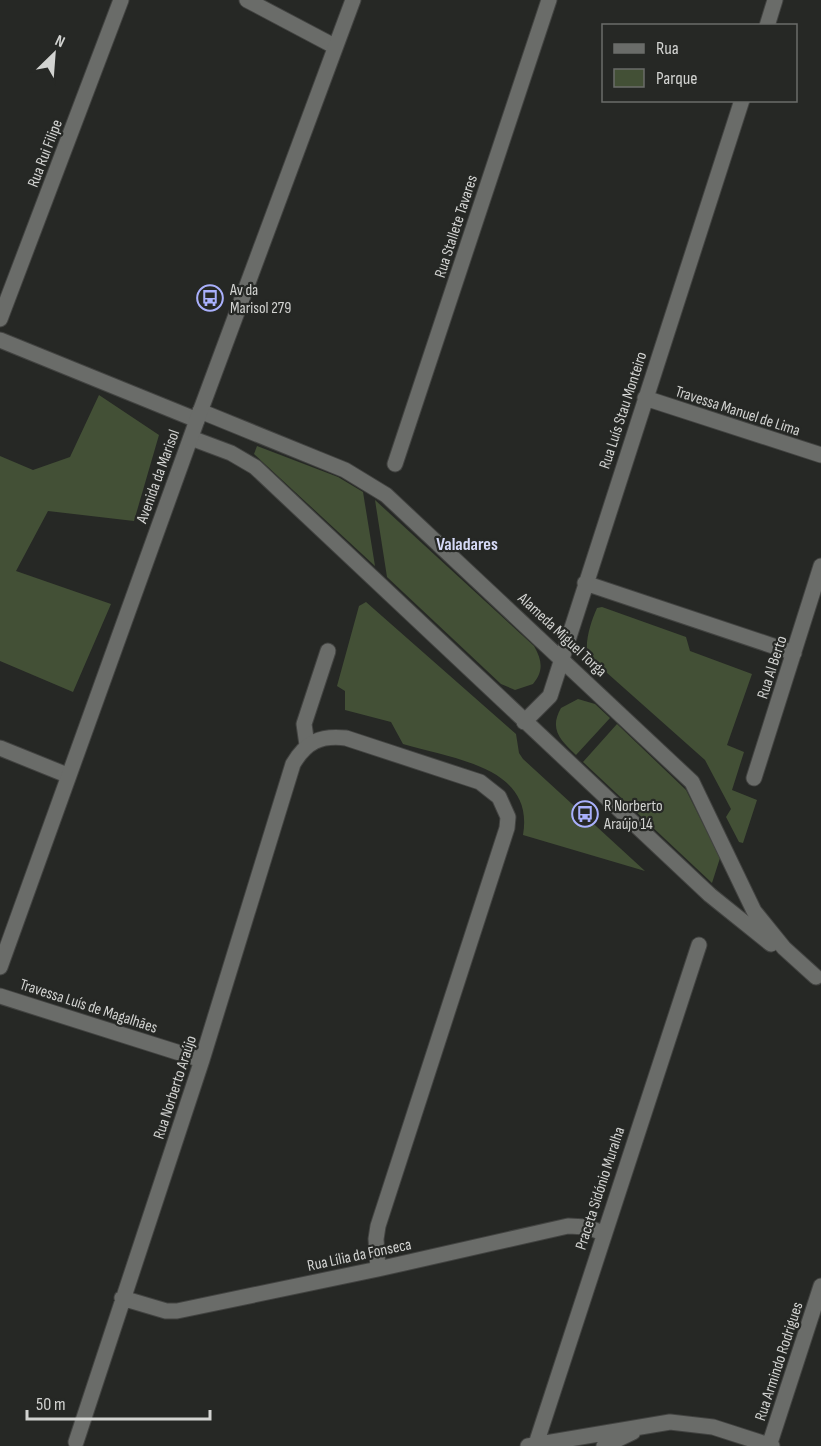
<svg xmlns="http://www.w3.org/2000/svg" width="821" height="1446" viewBox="0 0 821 1446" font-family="'Sofia Sans Condensed',sans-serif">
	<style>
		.green { fill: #435036 }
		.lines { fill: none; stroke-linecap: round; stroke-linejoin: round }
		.lane-casing { stroke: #424341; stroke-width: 17 }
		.street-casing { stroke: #424341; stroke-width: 17 }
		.secondary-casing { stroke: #424341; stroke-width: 17 }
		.lane { stroke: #6a6c69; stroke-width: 15 }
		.street { stroke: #6a6c69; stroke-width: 15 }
		.secondary { stroke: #6a6c69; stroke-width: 15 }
		.labels { text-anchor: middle; stroke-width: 4.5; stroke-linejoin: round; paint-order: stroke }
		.street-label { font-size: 16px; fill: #d2d3d1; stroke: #262825 }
		.poi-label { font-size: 16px; fill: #d2d3d1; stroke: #262825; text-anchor: start }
		.neighbourhood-label { font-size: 18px; font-weight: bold; fill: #d6daf7; stroke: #262825 }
	</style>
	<rect width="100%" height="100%" fill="#262825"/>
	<path class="green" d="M99,395L159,435L134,521L48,511L16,571L111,604L73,692L0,661V456L33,470L70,457Z
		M257,446L338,477L363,492L375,566L254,454Z
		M375,500L534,646C542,660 544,671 533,684L515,690L501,684L387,577Z
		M366,602L516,734L519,753L523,759L645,871L523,835C535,766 452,759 403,744L391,722L345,710V691L337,686L359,606Z
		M602,607L686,637L690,651L752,674L727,745L744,752L732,790L757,800L743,843L739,842L726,817L731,809L705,760L588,656C584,643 591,621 597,608Z
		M578,699L595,704L610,718L576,755C560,740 549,729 561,708Z
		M617,724L686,790L720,858L712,883L583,762Z"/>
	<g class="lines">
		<g class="lane-casing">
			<path id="lane" d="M307,745L304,724L328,651"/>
		</g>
		<g class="street-casing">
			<path id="street" d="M247,0L334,46
				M767,26L775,0
				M0,319L121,0
				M0,340L197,420
				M645,398L821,455
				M200,411L345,470L386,495L692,782L754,911L784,948L816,977
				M191,438L231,453L255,467L710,895L771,944
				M395,464L549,0
				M585,583L794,653
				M524,722L550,696L742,100
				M0,748L67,775
				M754,778L821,566
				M0,996L202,1060
				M122,1298L166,1311H177L378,1269L568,1226L587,1227L603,1233
				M76,1442L202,1060L293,764C306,742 320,735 346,738L480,782L499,797L508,817L507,828L378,1226L376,1239L378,1269
				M536,1444L699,945
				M528,1446L670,1422L713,1427L772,1446
				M604,1446L633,1432
				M769,1446L821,1286"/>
		</g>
		<g class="secondary-casing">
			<path id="secondary" d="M0,967L197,420L353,0"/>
		</g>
		<use href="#lane" class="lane"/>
		<use href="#street" class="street"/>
		<use href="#secondary" class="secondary"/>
	</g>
	<defs>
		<g id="bus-ring" transform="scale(1.35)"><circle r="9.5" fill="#262825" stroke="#a9b0fc" stroke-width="1.5"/><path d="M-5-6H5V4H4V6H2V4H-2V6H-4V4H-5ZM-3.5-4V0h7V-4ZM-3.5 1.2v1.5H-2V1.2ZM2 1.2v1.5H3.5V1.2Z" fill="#a9b0fc"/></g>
	</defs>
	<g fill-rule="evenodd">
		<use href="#bus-ring" x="210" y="298"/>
		<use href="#bus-ring" x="585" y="814"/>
	</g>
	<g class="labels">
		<g class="street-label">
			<text transform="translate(44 153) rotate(-69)" y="6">Rua Rui Filipe</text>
			<text transform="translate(455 226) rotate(-72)" y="6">Rua Stallete Tavares</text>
			<text transform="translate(622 410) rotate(-72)" y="6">Rua Luís Stau Monteiro</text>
			<text transform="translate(738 410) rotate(18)" y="6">Travessa Manuel de Lima</text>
			<text transform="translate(157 476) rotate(-70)" y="6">Avenida da Marisol</text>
			<text transform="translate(563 634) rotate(43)" y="6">Alameda Miguel Torga</text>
			<text transform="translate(771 667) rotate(-72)" y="6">Rua Al Berto</text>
			<text transform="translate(89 1005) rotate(18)" y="6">Travessa Luís de Magalhães</text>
			<text transform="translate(174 1087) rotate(-72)" y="6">Rua Norberto Araújo</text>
			<text transform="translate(599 1188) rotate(-72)" y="6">Praceta Sidónio Muralha</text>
			<text transform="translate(359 1254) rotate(-12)" y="6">Rua Lília da Fonseca</text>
			<text transform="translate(778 1361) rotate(-72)" y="6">Rua Armindo Rodrigues</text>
		</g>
		<g class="poi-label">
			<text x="230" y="295">Av da<tspan x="230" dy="18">Marisol 279</tspan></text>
			<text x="604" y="811">R Norberto<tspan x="604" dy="18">Araújo 14</tspan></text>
		</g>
		<g class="neighbourhood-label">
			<text x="467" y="550">Valadares</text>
		</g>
	</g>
	<rect x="602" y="24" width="195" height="78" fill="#262825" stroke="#6b6c6a" stroke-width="1.5"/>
	<rect x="614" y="44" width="30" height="9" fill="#6a6c69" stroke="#6b6c6a" stroke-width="1.5"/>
	<text x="656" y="54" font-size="18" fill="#d2d3d1">Rua</text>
	<rect x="614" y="69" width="30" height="18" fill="#435036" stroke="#6b6c6a" stroke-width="1.5"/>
	<text x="656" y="84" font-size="18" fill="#d2d3d1">Parque</text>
	<g transform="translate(54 54) rotate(25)" stroke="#262825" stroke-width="4.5" paint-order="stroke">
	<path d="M0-4.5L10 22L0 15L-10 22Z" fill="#d2d3d1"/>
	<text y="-9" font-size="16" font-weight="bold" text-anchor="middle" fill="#d2d3d1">N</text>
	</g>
	<path d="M27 1410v9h183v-9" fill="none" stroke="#d2d3d1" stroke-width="3"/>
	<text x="36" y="1410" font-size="18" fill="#d2d3d1" stroke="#262825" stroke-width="4.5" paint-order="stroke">50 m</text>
</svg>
